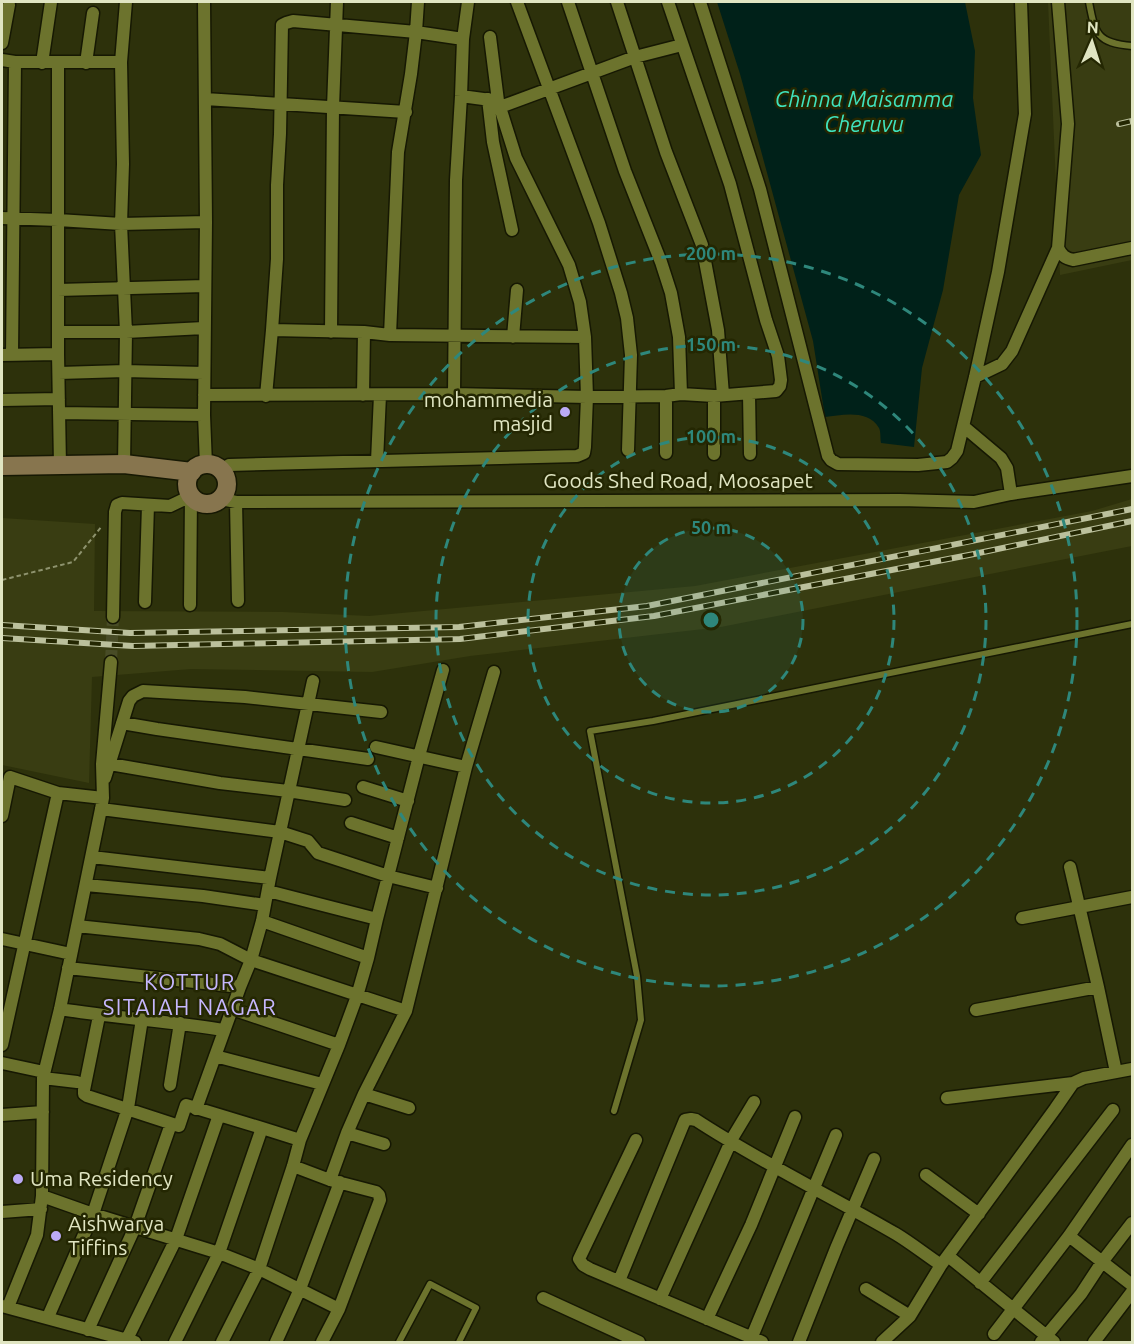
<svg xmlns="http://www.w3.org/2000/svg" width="1134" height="1344" viewBox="0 0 1134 1344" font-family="Ubuntu,sans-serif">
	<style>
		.built { fill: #393d12 }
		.water { fill: #002119 }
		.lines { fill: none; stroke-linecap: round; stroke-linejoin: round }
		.street-tunnel { stroke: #484c26; stroke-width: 12; stroke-dasharray: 12 6; stroke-linecap: butt }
		.lane-casing { stroke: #161803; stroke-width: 9 }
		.street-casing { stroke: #161803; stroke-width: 15 }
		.secondary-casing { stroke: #161803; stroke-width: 21 }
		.path { stroke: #8e936e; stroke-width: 2; stroke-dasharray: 4.5 3; stroke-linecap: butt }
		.lane { stroke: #6c732d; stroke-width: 6 }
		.street { stroke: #6c732d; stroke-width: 12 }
		.secondary { stroke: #87754e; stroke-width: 18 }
		.rail-casing { stroke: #bbc09c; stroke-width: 6 }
		.rail { stroke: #242702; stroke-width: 4; stroke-dasharray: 11; stroke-linecap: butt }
		.ring { fill: none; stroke: #2e877b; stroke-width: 3; stroke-dasharray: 10 8 }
		.poi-dot { fill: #bbaaf6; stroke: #242702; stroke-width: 2 }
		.labels { text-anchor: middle; stroke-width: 5; stroke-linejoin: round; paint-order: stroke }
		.poi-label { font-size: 21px; fill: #e0e5c2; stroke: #242702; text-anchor: start }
		.street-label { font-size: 21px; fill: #e0e5c2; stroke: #242702 }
		.water-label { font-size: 22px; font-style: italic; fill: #3fe3be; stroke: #242702 }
		.neighbourhood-label { font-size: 22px; letter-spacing: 1.5px; fill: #c6b7fe; stroke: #242702 }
		.centre { fill: #2e877b; stroke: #242702; stroke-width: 3 }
		.ring-label { font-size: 18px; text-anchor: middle; font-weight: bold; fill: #2e877b; stroke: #242702; stroke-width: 5; stroke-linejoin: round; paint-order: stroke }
	</style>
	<rect width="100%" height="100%" fill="#2d310b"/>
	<path class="built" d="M1048,2H1132V260L1060,275Z
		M1132,499V546L721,627L470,656L372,672L191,669L92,677L89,783L2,765V518L95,524L94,611L283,612L369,616L695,586L1092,511Z"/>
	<path class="water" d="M717,2H965L975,51L973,98L981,155L959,195L943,290L922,368L914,447L881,443C880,438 881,432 879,428C868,409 842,415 825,417L813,341L740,74Z"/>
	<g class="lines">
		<path class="street-tunnel" d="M111,662L113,617"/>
		<g class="lane-casing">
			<path id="lane" d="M1089,2C1095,34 1097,43 1132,46
				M614,1111L641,1020L637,976L590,731L653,721L1132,624
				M399,1342L430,1284L476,1308L459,1342"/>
		</g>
		<g class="street-casing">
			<path id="street" d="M204,2L206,222L204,415L206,465
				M418,2L416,32L411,74L398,152L390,335L585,337
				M517,2L599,223L621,293L627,318L631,355L628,450
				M568,2L625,171L661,262L671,293L679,337L681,394
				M617,2L666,152L702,245L718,330L723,395
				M700,2L760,189L828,456L831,460L838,464L918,465L947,462L952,458L957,451L975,377L998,272L1025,114L1021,2
				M1058,2L1068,124L1058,248C1062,256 1065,258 1073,260L1132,248
				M490,37L498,101
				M2,43L9,5
				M2,60L15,62H121L123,164L121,224L126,332L124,464
				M121,62L126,2
				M42,63L51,2
				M58,63V354L60,465
				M86,63L93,13
				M205,99L406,112
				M488,99L493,142L512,230
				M500,107L635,57L682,45
				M2,218L58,220L121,224L206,222
				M58,290L205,286
				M272,330L277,259V185L280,134L282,25L286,23L293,21L416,32L463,39
				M58,332H126L204,328
				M331,332L333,107L337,2
				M513,337L517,290
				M2,355L58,354
				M12,355L15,62
				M59,373L125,371L204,373
				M975,377L1002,364L1012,351L1058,248
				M454,394L456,180L461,96L463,39L468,2
				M749,394L750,454
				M204,395L454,394L587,397L666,396L681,394L714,396L776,391L780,386L781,380L778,356L766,320L730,184L668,2
				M363,395L364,332
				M266,396L272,330L364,332L390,335
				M714,396V454
				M2,400L59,399
				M59,413L204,415
				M963,426L1001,458L1007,468L1011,494
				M666,453V396
				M377,461L380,395
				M221,470L229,465L577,456L584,453L585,447L587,397L585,337L580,302L569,265L516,158L498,101L461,96
				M221,499L236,502L900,500L974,502L1011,494L1132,476
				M236,502L238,601
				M145,602L148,505
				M113,617L115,512L117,505L122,503L170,506L191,496L190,605
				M122,723L157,729L368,759
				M376,747L466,767
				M110,764L220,783L288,791L345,800
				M105,778L129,701L133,696L143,691L245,697L381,712
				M363,787L408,801
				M101,809L280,832L308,841L318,853L388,876L437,888
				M2,816L10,777L58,793L103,798
				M351,823L398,838
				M92,857L270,878
				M1070,867L1098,987L1116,1072
				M86,885L203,896L265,905
				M268,891L377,919
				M1022,918L1132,897
				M262,921L368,958
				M77,926L199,939L220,944L251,960L406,1011
				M2,939L71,954
				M68,968L240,987
				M60,1009C115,1018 170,1021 224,1030
				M232,1009L339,1045
				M976,1010L1098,987
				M99,1016L84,1090V1094L87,1096L179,1126L186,1105L262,1128L300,1140
				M2,1045L58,793
				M215,1056L322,1084
				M2,1063L44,1072
				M43,1078L77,1082
				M170,1085L180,1023
				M364,1094L409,1108
				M947,1098L1073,1083L1084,1078L1132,1069
				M196,1109L240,987L251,960L262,921L270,878L313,681
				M2,1115L43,1112
				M347,1133L384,1144
				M636,1140L579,1259L583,1265L590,1269L762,1342
				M293,1166L330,1180L376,1192L379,1195L380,1200L339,1309L322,1342
				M926,1175L979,1214
				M330,1180L347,1133L364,1094L406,1011L466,767L494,672
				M42,1196L93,1214L219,1253L259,1269L339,1309
				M2,1212L41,1209
				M1069,1236L1132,1285
				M948,1256L1054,1342
				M619,1281L685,1120L691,1119L696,1120C760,1162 829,1195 896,1234C911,1243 926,1255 941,1265
				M980,1283L1113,1110
				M866,1289L910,1316
				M543,1298L639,1342
				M660,1299L733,1137L754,1102
				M2,1306L135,1342
				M8,1307L37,1235L42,1196L43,1078L60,1009L101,809L103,798L102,764L111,662
				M48,1317L93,1214L128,1108L142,1019
				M707,1319L751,1225L795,1117
				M88,1330L135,1227L171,1124
				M994,1334L1069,1236L1132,1145
				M751,1339L836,1135
				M126,1341L176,1239L219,1115
				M175,1342L219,1253L262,1128
				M222,1342L259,1269L293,1166L300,1140L339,1045L357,996L368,958L377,919L419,756L443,670
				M276,1342L300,1289L340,1182
				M799,1342L837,1246L874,1159
				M882,1342L910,1316L941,1265L1055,1109L1073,1083
				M1041,1342L1081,1294L1102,1262L1132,1223
				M1094,1342L1132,1292"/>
		</g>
		<g class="secondary-casing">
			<path id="secondary" d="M187 484a20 20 0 1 1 40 0a20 20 0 1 1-40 0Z
				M2,466L124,464L192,472"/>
		</g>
		<path class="path" d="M2,580L73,562L102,526"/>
		<use href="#lane" class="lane"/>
		<use href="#street" class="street"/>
		<use href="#secondary" class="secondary"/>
		<g class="rail-casing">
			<path id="rail" d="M1119,124L1132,121
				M2,625L130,633L459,627L647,606L1132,509
				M2,638L133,646L460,639L654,616L974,554L1132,521"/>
		</g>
		<use href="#rail" class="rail"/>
	</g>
	<circle cx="711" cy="620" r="92" fill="#2e877b" fill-opacity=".12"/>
	<g class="ring">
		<circle cx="711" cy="620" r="92"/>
		<circle cx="711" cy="620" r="183"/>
		<circle cx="711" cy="620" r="275"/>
		<circle cx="711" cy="620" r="366"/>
	</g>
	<g class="poi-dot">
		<circle cx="565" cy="412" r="6"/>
		<circle cx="18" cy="1179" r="6"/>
		<circle cx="56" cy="1236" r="6"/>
	</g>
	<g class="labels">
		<g class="poi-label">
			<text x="553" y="407" text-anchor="end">mohammedia<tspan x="553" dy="24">masjid</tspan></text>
			<text x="30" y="1186">Uma Residency</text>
			<text x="68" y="1231">Aishwarya<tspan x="68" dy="24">Tiffins</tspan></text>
		</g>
		<g class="street-label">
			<text x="678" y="488">Goods Shed Road, Moosapet</text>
		</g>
		<g class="water-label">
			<text x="864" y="107">Chinna Maisamma<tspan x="864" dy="25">Cheruvu</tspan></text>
		</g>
		<g class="neighbourhood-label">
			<text x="190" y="990">KOTTUR<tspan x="190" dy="25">SITAIAH NAGAR</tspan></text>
		</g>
	</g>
	<circle cx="711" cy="620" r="9" class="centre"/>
	<g class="ring-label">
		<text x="711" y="260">200 m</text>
		<text x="711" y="351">150 m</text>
		<text x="711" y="443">100 m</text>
		<text x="711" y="534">50 m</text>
	</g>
	<rect width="1134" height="1344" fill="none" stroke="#e0e5c2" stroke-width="6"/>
	<g transform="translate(1092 42) rotate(3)" stroke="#242702" stroke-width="4.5" paint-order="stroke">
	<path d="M0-4.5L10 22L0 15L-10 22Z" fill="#e0e5c2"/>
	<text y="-9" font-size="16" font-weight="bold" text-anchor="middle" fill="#e0e5c2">N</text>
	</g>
</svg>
